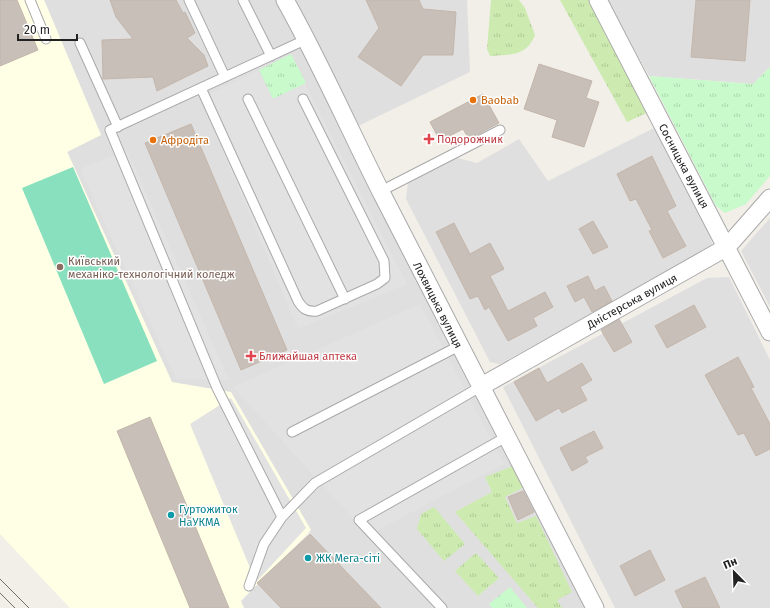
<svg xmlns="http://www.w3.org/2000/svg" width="770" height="608" viewBox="0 0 770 608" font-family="'Fira Sans',sans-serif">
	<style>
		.residential { fill: #e0dfdf }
		.education { fill: #ffffe5 }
		.grass { fill: url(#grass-tufts) }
		.park { fill: url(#park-tufts) }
		.pitch { fill: #88e0be }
		.parking { fill: #e2e2e2 }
		.building { fill: #c7bfb8; stroke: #c4b6ab }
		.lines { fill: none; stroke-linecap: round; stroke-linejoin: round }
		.service-casing { stroke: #a9a9a9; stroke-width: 11 }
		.minor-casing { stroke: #a9a9a9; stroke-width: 19 }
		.service { stroke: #fff; stroke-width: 9 }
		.minor { stroke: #fff; stroke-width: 17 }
		.tram { stroke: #707070; stroke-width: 1 }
		.food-dot { fill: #e8710a; stroke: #fff; stroke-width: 1.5 }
		.health-dot { fill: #e0444e; stroke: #fff; stroke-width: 1.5 }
		.education-dot { fill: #8d6e63; stroke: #fff; stroke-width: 1.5 }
		.culture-dot { fill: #0f9aa8; stroke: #fff; stroke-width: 1.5 }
		.labels { text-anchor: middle; stroke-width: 3; stroke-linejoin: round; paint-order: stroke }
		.food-label { font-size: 11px; fill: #c56008; stroke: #fff; text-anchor: start }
		.health-label { font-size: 11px; fill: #be3a42; stroke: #fff; text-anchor: start }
		.street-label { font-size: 11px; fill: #222; stroke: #fff }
		.education-label { font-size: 11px; fill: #785e54; stroke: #fff; text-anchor: start }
		.culture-label { font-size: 11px; fill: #0d838f; stroke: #fff; text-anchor: start }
	</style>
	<defs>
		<pattern id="grass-tufts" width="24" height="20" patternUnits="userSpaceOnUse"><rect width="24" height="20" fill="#cdebb0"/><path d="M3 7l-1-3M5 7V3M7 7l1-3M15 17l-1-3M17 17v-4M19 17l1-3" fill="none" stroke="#b0c997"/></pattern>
		<pattern id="park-tufts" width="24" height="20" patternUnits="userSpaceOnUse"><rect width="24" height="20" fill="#c8facc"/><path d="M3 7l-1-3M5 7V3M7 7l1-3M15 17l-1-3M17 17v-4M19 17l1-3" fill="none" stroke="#acd6af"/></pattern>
	</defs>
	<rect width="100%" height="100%" fill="#f2efe9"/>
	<path class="residential" d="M44,0H279L595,608H244L240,601L310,534L231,393L172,383L67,151L101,135Z
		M292,0H467L470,72L356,127Z
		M608,0H770V67L753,84L649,76Z
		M658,126L709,226L713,249L500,364L490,362L406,199L408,182L454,157L477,163L519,139L548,181Z
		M770,218V307L741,251Z
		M729,277L770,360V608H615L503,387L707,278Z"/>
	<path class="education" d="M0,0H44L101,135L67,152L172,382L231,392L311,530L241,601L244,608H70L0,534Z"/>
	<path class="grass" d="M491,0H519L525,8L535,35C526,57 511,54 490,56L487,49Z
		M560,0H592L653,110L627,122Z
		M513,466L524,487L505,497L517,523L536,516L572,592L557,600L562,608H538L455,512L492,492L485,477Z
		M434,507L465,544L444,561L417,529L421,514Z
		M476,553L499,578L478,596L455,571Z"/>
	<path class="park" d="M291,54L306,83L273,99L259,70Z
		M770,67V176L746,204L725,213L716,206L649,76L753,84Z
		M510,587L527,608H492L489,604Z"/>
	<path class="pitch" d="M73,167L157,361L104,384L22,188Z"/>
	<path class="parking" d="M258,71L273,99L305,84L407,284L298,329L200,98Z
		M127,150L229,380L176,379L80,169Z
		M420,304L504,464L368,535L233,387Z
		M231,398L306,528L256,582L190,424Z"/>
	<path class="building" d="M0,0H17L38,50L0,66Z
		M110,0H176L183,13L185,12L195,33L187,38L204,55L208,66L157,91L153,77L103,79L102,40L133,39L116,17Z
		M366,0H419L423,9L456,12L453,55H423L401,86L358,57L379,28Z
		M696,0H750L745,61L691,57Z
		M539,64L592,81L586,98L599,102L584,147L552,137L557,120L524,109Z
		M483,94L499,123L469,139L463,129L440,141L430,122Z
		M191,124L287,350L241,370L145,143Z
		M652,156L676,206L667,211L686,246L663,258L649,231L652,230L636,199L630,201L617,174Z
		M593,221L608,247L593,254L579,229Z
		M454,223L470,254L490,243L504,269L490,276L508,311L545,292L553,307L533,318L537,326L508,341L489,307L485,310L478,296L470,299L436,232Z
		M588,276L595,291L604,286L612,301L592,312L584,297L575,302L567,286Z
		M694,305L706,327L667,348L655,326Z
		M619,319L632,342L614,352L601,330Z
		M738,357L754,387L751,388L770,424V449L756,456L744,433L738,435L705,375Z
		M582,363L592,380L580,387L587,400L562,413L559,408L536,421L514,382L539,368L547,383Z
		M150,417L229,608H190L176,574L117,431Z
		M594,431L603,448L585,457L588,462L572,471L560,448Z
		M523,491L534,512L518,520L508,497Z
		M310,534L381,608H281L257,583Z
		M650,550L665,580L635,596L620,566Z
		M705,577L720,608H683L675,591Z"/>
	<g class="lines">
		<g class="service-casing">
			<path id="service" d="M30,0L46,39
				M189,0L225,77
				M243,0L271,56
				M80,43L118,127
				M201,88L298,301C303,309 307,312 317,311L377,284L385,278L384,261L303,99
				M248,99L345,299
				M381,191L500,130
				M292,432L459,346
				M282,517L217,388L110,130L307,39
				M249,586L264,544L282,517L315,483L480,387
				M442,608L359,520L506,437"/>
		</g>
		<g class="minor-casing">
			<path id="minor" d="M285,0C321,64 350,131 383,196C453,334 524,471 595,608
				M598,0L770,332
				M480,387L727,247L770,198"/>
		</g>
		<use href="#service" class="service"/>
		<use href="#minor" class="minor"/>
		<path class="tram" d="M0,579L29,608
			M0,593L15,608"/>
	</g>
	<g class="food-dot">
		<circle cx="473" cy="100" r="4"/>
		<circle cx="153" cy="140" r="4"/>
	</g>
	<g class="health-dot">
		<path d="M427 133h4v4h4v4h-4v4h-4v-4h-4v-4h4z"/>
		<path d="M249 350h4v4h4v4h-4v4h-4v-4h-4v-4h4z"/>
	</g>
	<circle class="education-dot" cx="60" cy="267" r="4"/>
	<g class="culture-dot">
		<circle cx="171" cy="515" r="4"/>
		<circle cx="308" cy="558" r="4"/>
	</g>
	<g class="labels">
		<g class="food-label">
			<text x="481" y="104">Baobab</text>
			<text x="161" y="144">Афродіта</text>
		</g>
		<g class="health-label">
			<text x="437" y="143">Подорожник</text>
			<text x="259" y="360">Ближайшая аптека</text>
		</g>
		<g class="street-label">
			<text transform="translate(684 166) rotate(62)" y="4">Сосницька вулиця</text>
			<text transform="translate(632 301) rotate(-29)" y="4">Дністерська вулиця</text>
			<text transform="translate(438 305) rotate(63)" y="4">Лохвицька вулиця</text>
		</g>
		<g class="education-label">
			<text x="68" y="265">Київський<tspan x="68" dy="13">механіко-технологічний коледж</tspan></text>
		</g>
		<g class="culture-label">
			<text x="179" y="513">Гуртожиток<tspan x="179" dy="13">НаУКМА</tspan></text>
			<text x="316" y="562">ЖК Мега-сіті</text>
		</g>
	</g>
	<g transform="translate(734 572) rotate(337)" stroke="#ffffff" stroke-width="3" paint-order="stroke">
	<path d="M0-3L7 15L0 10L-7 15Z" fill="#222222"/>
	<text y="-6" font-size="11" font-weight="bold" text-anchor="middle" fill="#222222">Пн</text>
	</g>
	<path d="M18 34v6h59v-6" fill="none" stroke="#222222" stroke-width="2"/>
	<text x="24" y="34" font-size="12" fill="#222222" stroke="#ffffff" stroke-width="3" paint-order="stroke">20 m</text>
</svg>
